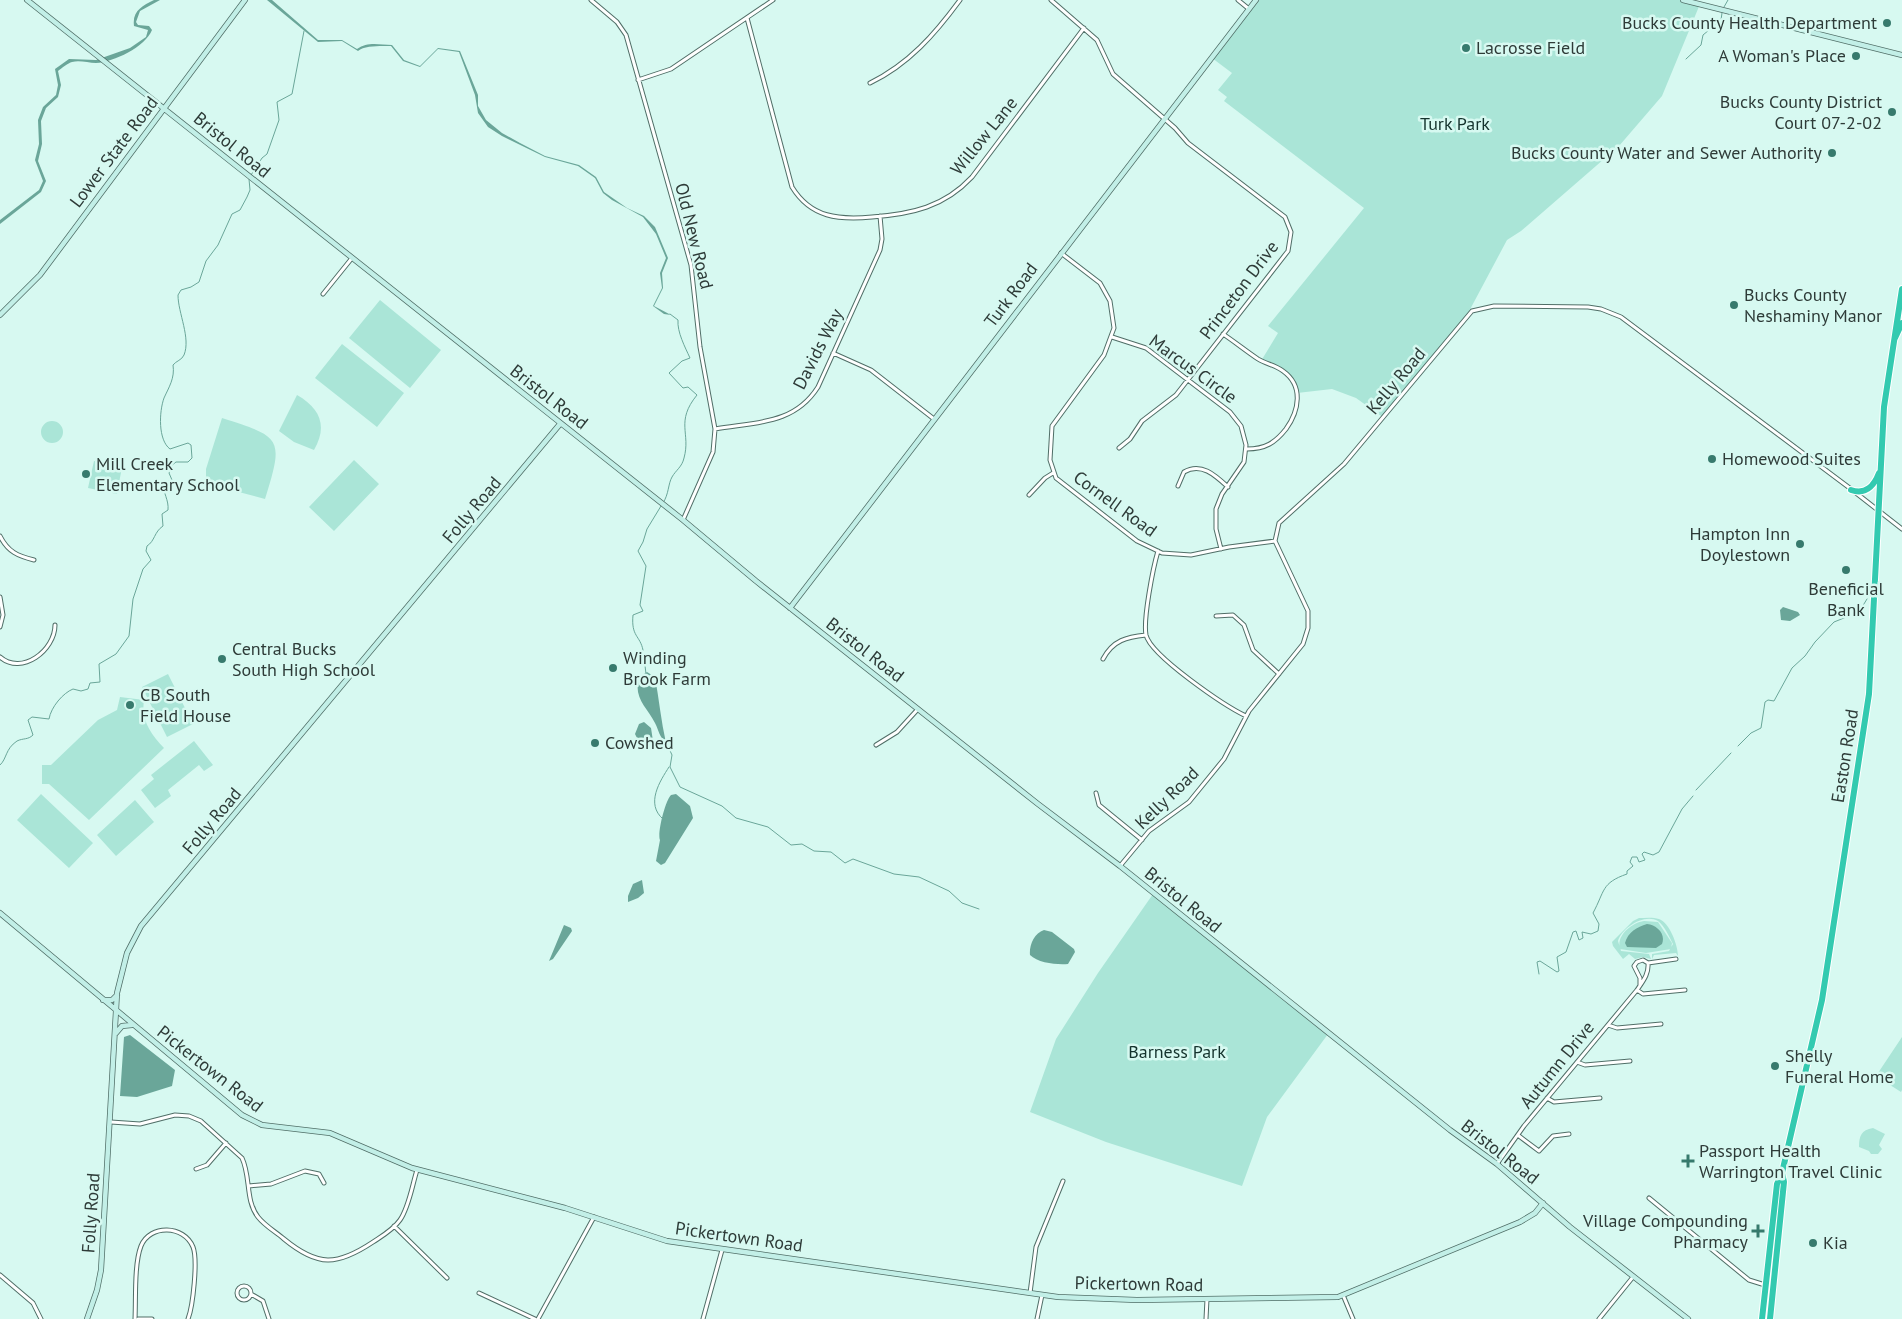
<svg xmlns="http://www.w3.org/2000/svg" width="1902" height="1319" viewBox="0 0 1902 1319" font-family="'PT Sans',sans-serif">
	<style>
		.green { fill: #aae5d7 }
		.water { fill: #6aa699 }
		.lines { fill: none; stroke-linecap: round; stroke-linejoin: round }
		.stream { stroke: #6aa699; stroke-width: 1 }
		.street-casing { stroke: #506e67; stroke-width: 5 }
		.secondary-casing { stroke: #506e67; stroke-width: 6 }
		.highway-casing { stroke: #fff; stroke-width: 8 }
		.street { stroke: #fff; stroke-width: 3 }
		.secondary { stroke: #c2efe7; stroke-width: 4.5 }
		.highway { stroke: #33cab0; stroke-width: 6 }
		.poi-dot { fill: #377a6d; stroke: #d7f9f1; stroke-width: 2 }
		.labels { text-anchor: middle; stroke-width: 5; stroke-linejoin: round; paint-order: stroke }
		.poi-label { font-size: 18px; fill: #2e3b38; stroke: #d7f9f1; text-anchor: start }
		.park-label { font-size: 18px; fill: #14332d; stroke: #d7f9f1 }
		.street-label { font-size: 18px; fill: #2e3b38; stroke: #d7f9f1 }
	</style>
	<rect width="100%" height="100%" fill="#d7f9f1"/>
	<path class="green" d="M1258,0H1683L1700,4L1662,96L1619,146L1521,231L1507,240L1466,317L1384,418L1356,398L1332,389L1297,393C1290,375 1278,368 1261,361L1278,333L1268,326L1364,208L1224,101L1227,97L1218,90L1232,73L1212,58Z
		M380,300L441,350L410,388L349,338Z
		M342,344L404,393L377,427L315,378Z
		M297,395C320,408 328,426 314,450L294,442L279,431Z
		M222,418C282,437 284,438 265,499L216,486L206,478V469Z
		M41 432a11 11 0 1 1 22 0a11 11 0 1 1-22 0Z
		M354,460L379,484L334,531L309,507Z
		M94,461L122,467L117,494L88,488Z
		M168,674L193,724L167,737L142,687Z
		M120,697L144,700C141,720 150,733 164,748L89,820L49,784H42V765H51L98,720L117,710Z
		M194,741L213,765L204,771L199,765L168,790L171,796L155,808L141,790L154,779L151,775Z
		M41,794L93,843L69,868L17,820Z
		M135,800L154,822L116,856L97,835Z
		M1153,894L1328,1034L1267,1117L1242,1186L1106,1142L1030,1112L1056,1039L1098,973Z
		M1639,918C1645,918 1653,917 1659,919C1670,923 1678,946 1678,956L1676,953L1654,955L1652,959V954L1669,951L1673,944C1670,938 1664,925 1658,921C1644,913 1622,928 1618,941L1621,951L1649,954L1651,959L1643,957L1635,959L1629,954L1623,959L1613,946L1612,942L1633,921Z
		M1644,921L1658,922L1672,943L1671,949L1646,953L1620,949C1616,936 1631,923 1644,921Z
		M1902,1037V1090L1901,1092L1876,1076Z
		M1873,1128L1885,1134L1879,1145L1882,1149L1878,1154H1871L1869,1151L1859,1147C1859,1136 1861,1130 1873,1128Z"/>
	<path class="water" d="M154,0H160L140,11L136,22L138,25L149,26L152,30C145,47 114,62 96,63C88,63 80,60 72,62C68,63 62,68 58,71L61,85L58,97L46,108L41,121L42,144L38,161L46,181L41,192L0,224V220L39,190L43,181L35,160L39,144L38,120L43,107L56,95L58,85L55,69L69,59L96,60L130,48L146,37L148,30L134,26C132,11 142,6 154,0Z
		M267,0H272L318,40H342L357,49C368,41 380,45 392,45L404,60L420,66L438,48L460,51L478,95V106L486,120L502,133L520,143L545,156L579,165L596,177L604,192L627,208L644,216L655,227L668,258L662,273L663,288L654,306L671,315L664,314L653,306L662,288L660,273L666,258L656,234L643,217L612,200L603,193L595,178L578,166L545,157L502,136L488,127L478,113L475,95L459,52L438,49L420,67L403,61L391,46C382,46 365,45 358,51L342,41L318,42Z
		M1783,607L1798,612L1800,615L1790,621L1781,620L1780,610Z
		M647,672L655,677C659,699 661,721 666,743C659,736 659,731 655,723C647,707 633,698 639,677Z
		M644,722L651,728L653,741L651,749L643,750L635,734L639,724Z
		M676,794L690,806L693,818L665,863L661,865L656,861L660,840C657,834 665,801 671,795Z
		M642,880L644,893L638,898L628,902V896L633,884Z
		M1647,924C1657,925 1666,934 1662,944L1656,948L1627,947L1625,943C1628,932 1637,927 1647,924Z
		M564,925L571,928L572,931L553,959L549,961Z
		M1044,930L1052,932L1074,949L1075,952L1068,964C1057,965 1038,963 1030,955C1029,946 1034,933 1044,930Z
		M130,1035L175,1070L172,1086L137,1097L120,1096L124,1037Z"/>
	<g class="lines">
		<path class="stream" d="M1724,7L1728,0
			M1686,59L1701,45L1703,35L1721,20L1722,13
			M251,175L262,158L267,154L279,120L277,102L292,94L304,31
			M663,503C669,494 668,484 672,477C676,470 682,467 684,458C691,433 675,422 697,395L688,387L683,388L669,373L682,361L690,358C685,347 677,332 678,320L670,314
			M643,650C640,635 631,637 633,615L643,611L640,605L646,566L638,551L643,542L647,529L661,506
			M644,657L646,674
			M666,742L672,755L670,767L680,787L722,806L736,818L768,827L791,845L802,844L814,851L831,852L845,863L853,859L894,874L919,877L949,891L962,903L979,909
			M1738,746L1751,733L1761,728L1765,702L1768,700L1774,701L1792,668L1805,656L1815,642L1834,622L1859,612L1867,599
			M0,765C7,759 5,749 17,741C23,738 28,740 33,735L28,720L32,717L49,719C51,707 63,693 73,689L81,691L88,689L90,683L100,682L99,664L116,654L129,636L133,599L143,569L151,560L146,551L147,546C155,541 154,532 163,526L162,514L168,510C169,500 163,493 163,483L172,480L169,473L172,465L176,462H188L192,458L191,445L188,443L170,449C158,440 159,412 164,398C169,387 175,378 173,365C176,361 182,360 184,355C191,338 178,313 178,295L181,290L191,287L199,282L206,261L218,245L232,214L240,210L247,197L250,190L249,179
			M1696,790L1731,753
			M663,819C645,804 660,781 669,767
			M1539,974L1537,962L1540,961L1557,972L1559,971L1557,957L1566,952L1573,932L1576,931L1579,940L1583,938L1582,932L1591,934L1598,931L1599,924L1593,913C1605,891 1601,883 1627,874V871L1633,866L1630,862L1632,857H1637L1639,862L1645,860L1642,854L1644,852L1653,855L1659,852L1682,809L1693,796"/>
		<g class="street-casing">
			<path id="street" d="M591,0L617,22L626,35L691,265L700,347L715,429L713,452L683,520
				M1051,0L1097,40L1113,74L1175,128L1188,143L1285,217L1291,232L1288,251L1176,395L1142,421L1130,439L1119,448
				M1238,0L1249,9
				M747,18L792,187C811,218 839,220 872,217C912,214 944,207 972,177L1084,28
				M638,80L671,69L773,0
				M870,83C909,64 935,34 960,0
				M1061,253L1100,283L1110,301L1114,328L1104,355L1052,426L1050,460L1056,478L1137,541L1162,553L1191,555L1229,547L1275,541
				M323,294L352,258
				M1223,334C1235,342 1246,351 1258,359C1266,364 1275,365 1283,371C1304,386 1299,411 1286,429C1275,443 1265,449 1247,449
				M1112,337L1146,348L1230,412L1241,426L1246,445L1244,462L1222,494L1216,509V529L1221,549
				M833,353L871,370L934,419
				M715,429C755,422 794,425 818,387L880,250L882,239L880,216
				M1178,486L1184,472C1201,462 1215,475 1228,487
				M1856,493L1902,529
				M1029,495L1045,478L1053,473
				M0,536C8,552 18,556 34,560
				M1158,551C1153,568 1143,619 1146,635C1151,656 1225,706 1246,716
				M0,597L3,615L0,627
				M1216,616L1233,615L1244,625L1253,650L1279,674
				M0,657C22,676 55,650 55,625
				M1103,659C1113,640 1127,637 1146,635
				M876,745L897,732L918,709
				M1096,793L1099,805L1142,840
				M1120,866L1149,831L1189,802L1224,759L1249,711L1303,644L1308,628V611L1275,541L1279,523L1344,464L1472,311L1494,306L1588,307L1601,309L1621,317L1851,489
				M1648,963L1676,959
				M1637,990L1643,994L1685,990
				M1608,1025L1617,1028L1661,1024
				M1577,1062L1585,1065L1630,1061
				M1547,1098L1554,1102L1600,1098
				M111,1122L140,1124L175,1115L189,1116L201,1121L242,1158C251,1177 245,1200 258,1217C265,1226 276,1232 284,1239C318,1267 337,1266 373,1242C382,1236 393,1230 400,1220C409,1207 412,1186 417,1170
				M1519,1136L1539,1151L1553,1136L1569,1134
				M1497,1164L1524,1126L1637,990C1643,981 1649,974 1648,963L1643,960L1637,962L1634,966L1640,978V985
				M196,1169L207,1165L226,1143
				M249,1186L271,1184L305,1171L319,1174L324,1183
				M1649,1198L1749,1280L1765,1285
				M394,1226L447,1278
				M0,1275L33,1303L41,1319
				M237 1293a7 7 0 1 1 14 0a7 7 0 1 1-14 0Z
				M479,1293L535,1319
				M1030,1293L1036,1247L1063,1181
				M251,1294L263,1301L269,1319
				M1343,1295L1353,1319
				M135,1319C136,1299 134,1264 141,1246C150,1224 184,1225 193,1247C198,1260 193,1306 188,1319
				M138,1319H152
				M538,1319L594,1217
				M703,1319L722,1250
				M1037,1319L1042,1295
				M1206,1319L1207,1299
				M1599,1319L1633,1277"/>
		</g>
		<g class="secondary-casing">
			<path id="secondary" d="M27,0L683,520L756,581L1038,804L1120,866L1450,1130L1497,1164L1570,1227L1688,1319
				M1683,0L1902,55
				M0,315L40,275L245,0
				M790,608L1256,0
				M0,913L242,1115L262,1125L330,1133L412,1168L565,1208L667,1241L1058,1297L1137,1300L1338,1297L1520,1222L1535,1213L1543,1203
				M103,1000H112L117,995
				M116,1033L122,1026L132,1025
				M87,1319L97,1290L101,1270L117,993L127,953L141,926L560,424"/>
		</g>
		<g class="highway-casing">
			<path id="highway" d="M1895,338L1902,323
				M1851,490C1866,495 1874,486 1879,473
				M1762,1319L1777,1184L1782,1173L1822,1000L1869,694L1884,407L1902,289
				M1770,1319L1784,1182L1782,1173"/>
		</g>
		<use href="#street" class="street"/>
		<use href="#secondary" class="secondary"/>
		<use href="#highway" class="highway"/>
	</g>
	<g class="poi-dot">
		<circle cx="1887" cy="23" r="5"/>
		<circle cx="1466" cy="48" r="5"/>
		<circle cx="1856" cy="56" r="5"/>
		<circle cx="1892" cy="112" r="5"/>
		<circle cx="1832" cy="153" r="5"/>
		<circle cx="1734" cy="305" r="5"/>
		<circle cx="1712" cy="459" r="5"/>
		<circle cx="86" cy="474" r="5"/>
		<circle cx="1800" cy="544" r="5"/>
		<circle cx="1846" cy="570" r="5"/>
		<circle cx="222" cy="659" r="5"/>
		<circle cx="613" cy="668" r="5"/>
		<circle cx="130" cy="705" r="5"/>
		<circle cx="595" cy="743" r="5"/>
		<circle cx="1775" cy="1066" r="5"/>
		<path d="M1685.5 1153.5h5v5h5v5h-5v5h-5v-5h-5v-5h5z"/>
		<path d="M1755.5 1223.5h5v5h5v5h-5v5h-5v-5h-5v-5h5z"/>
		<circle cx="1813" cy="1243" r="5"/>
	</g>
	<g class="labels">
		<g class="poi-label">
			<text x="1877" y="29" text-anchor="end">Bucks County Health Department</text>
			<text x="1476" y="54">Lacrosse Field</text>
			<text x="1846" y="62" text-anchor="end">A Woman's Place</text>
			<text x="1882" y="108" text-anchor="end">Bucks County District<tspan x="1882" dy="21">Court 07-2-02</tspan></text>
			<text x="1822" y="159" text-anchor="end">Bucks County Water and Sewer Authority</text>
			<text x="1744" y="301">Bucks County<tspan x="1744" dy="21">Neshaminy Manor</tspan></text>
			<text x="1722" y="465">Homewood Suites</text>
			<text x="96" y="470">Mill Creek<tspan x="96" dy="21">Elementary School</tspan></text>
			<text x="1790" y="540" text-anchor="end">Hampton Inn<tspan x="1790" dy="21">Doylestown</tspan></text>
			<text x="1846" y="595" text-anchor="middle">Beneficial<tspan x="1846" dy="21">Bank</tspan></text>
			<text x="232" y="655">Central Bucks<tspan x="232" dy="21">South High School</tspan></text>
			<text x="623" y="664">Winding<tspan x="623" dy="21">Brook Farm</tspan></text>
			<text x="140" y="701">CB South<tspan x="140" dy="21">Field House</tspan></text>
			<text x="605" y="749">Cowshed</text>
			<text x="1785" y="1062">Shelly<tspan x="1785" dy="21">Funeral Home</tspan></text>
			<text x="1699" y="1157">Passport Health<tspan x="1699" dy="21">Warrington Travel Clinic</tspan></text>
			<text x="1748" y="1227" text-anchor="end">Village Compounding<tspan x="1748" dy="21">Pharmacy</tspan></text>
			<text x="1823" y="1249">Kia</text>
		</g>
		<g class="park-label">
			<text x="1455" y="130">Turk Park</text>
			<text x="1177" y="1058">Barness Park</text>
		</g>
		<g class="street-label">
			<text transform="translate(984 136) rotate(-51)" y="6">Willow Lane</text>
			<text transform="translate(232 145) rotate(39)" y="6">Bristol Road</text>
			<text transform="translate(114 152) rotate(-53)" y="6">Lower State Road</text>
			<text transform="translate(694 236) rotate(76)" y="6">Old New Road</text>
			<text transform="translate(1239 290) rotate(-53)" y="6">Princeton Drive</text>
			<text transform="translate(1011 295) rotate(-53)" y="6">Turk Road</text>
			<text transform="translate(818 349) rotate(-63)" y="6">Davids Way</text>
			<text transform="translate(1193 369) rotate(36)" y="6">Marcus Circle</text>
			<text transform="translate(1396 381) rotate(-50)" y="6">Kelly Road</text>
			<text transform="translate(549 397) rotate(38)" y="6">Bristol Road</text>
			<text transform="translate(1115 504) rotate(36)" y="6">Cornell Road</text>
			<text transform="translate(472 510) rotate(-50)" y="6">Folly Road</text>
			<text transform="translate(865 650) rotate(38)" y="6">Bristol Road</text>
			<text transform="translate(1845 756) rotate(-81)" y="6">Easton Road</text>
			<text transform="translate(1167 798) rotate(-44)" y="6">Kelly Road</text>
			<text transform="translate(212 821) rotate(-50)" y="6">Folly Road</text>
			<text transform="translate(1183 900) rotate(39)" y="6">Bristol Road</text>
			<text transform="translate(1557 1065) rotate(-51)" y="6">Autumn Drive</text>
			<text transform="translate(210 1069) rotate(38)" y="6">Pickertown Road</text>
			<text transform="translate(1500 1152) rotate(38)" y="6">Bristol Road</text>
			<text transform="translate(91 1213) rotate(-86)" y="6">Folly Road</text>
			<text transform="translate(739 1237) rotate(8)" y="6">Pickertown Road</text>
			<text transform="translate(1139 1284) rotate(1)" y="6">Pickertown Road</text>
		</g>
	</g>
</svg>
